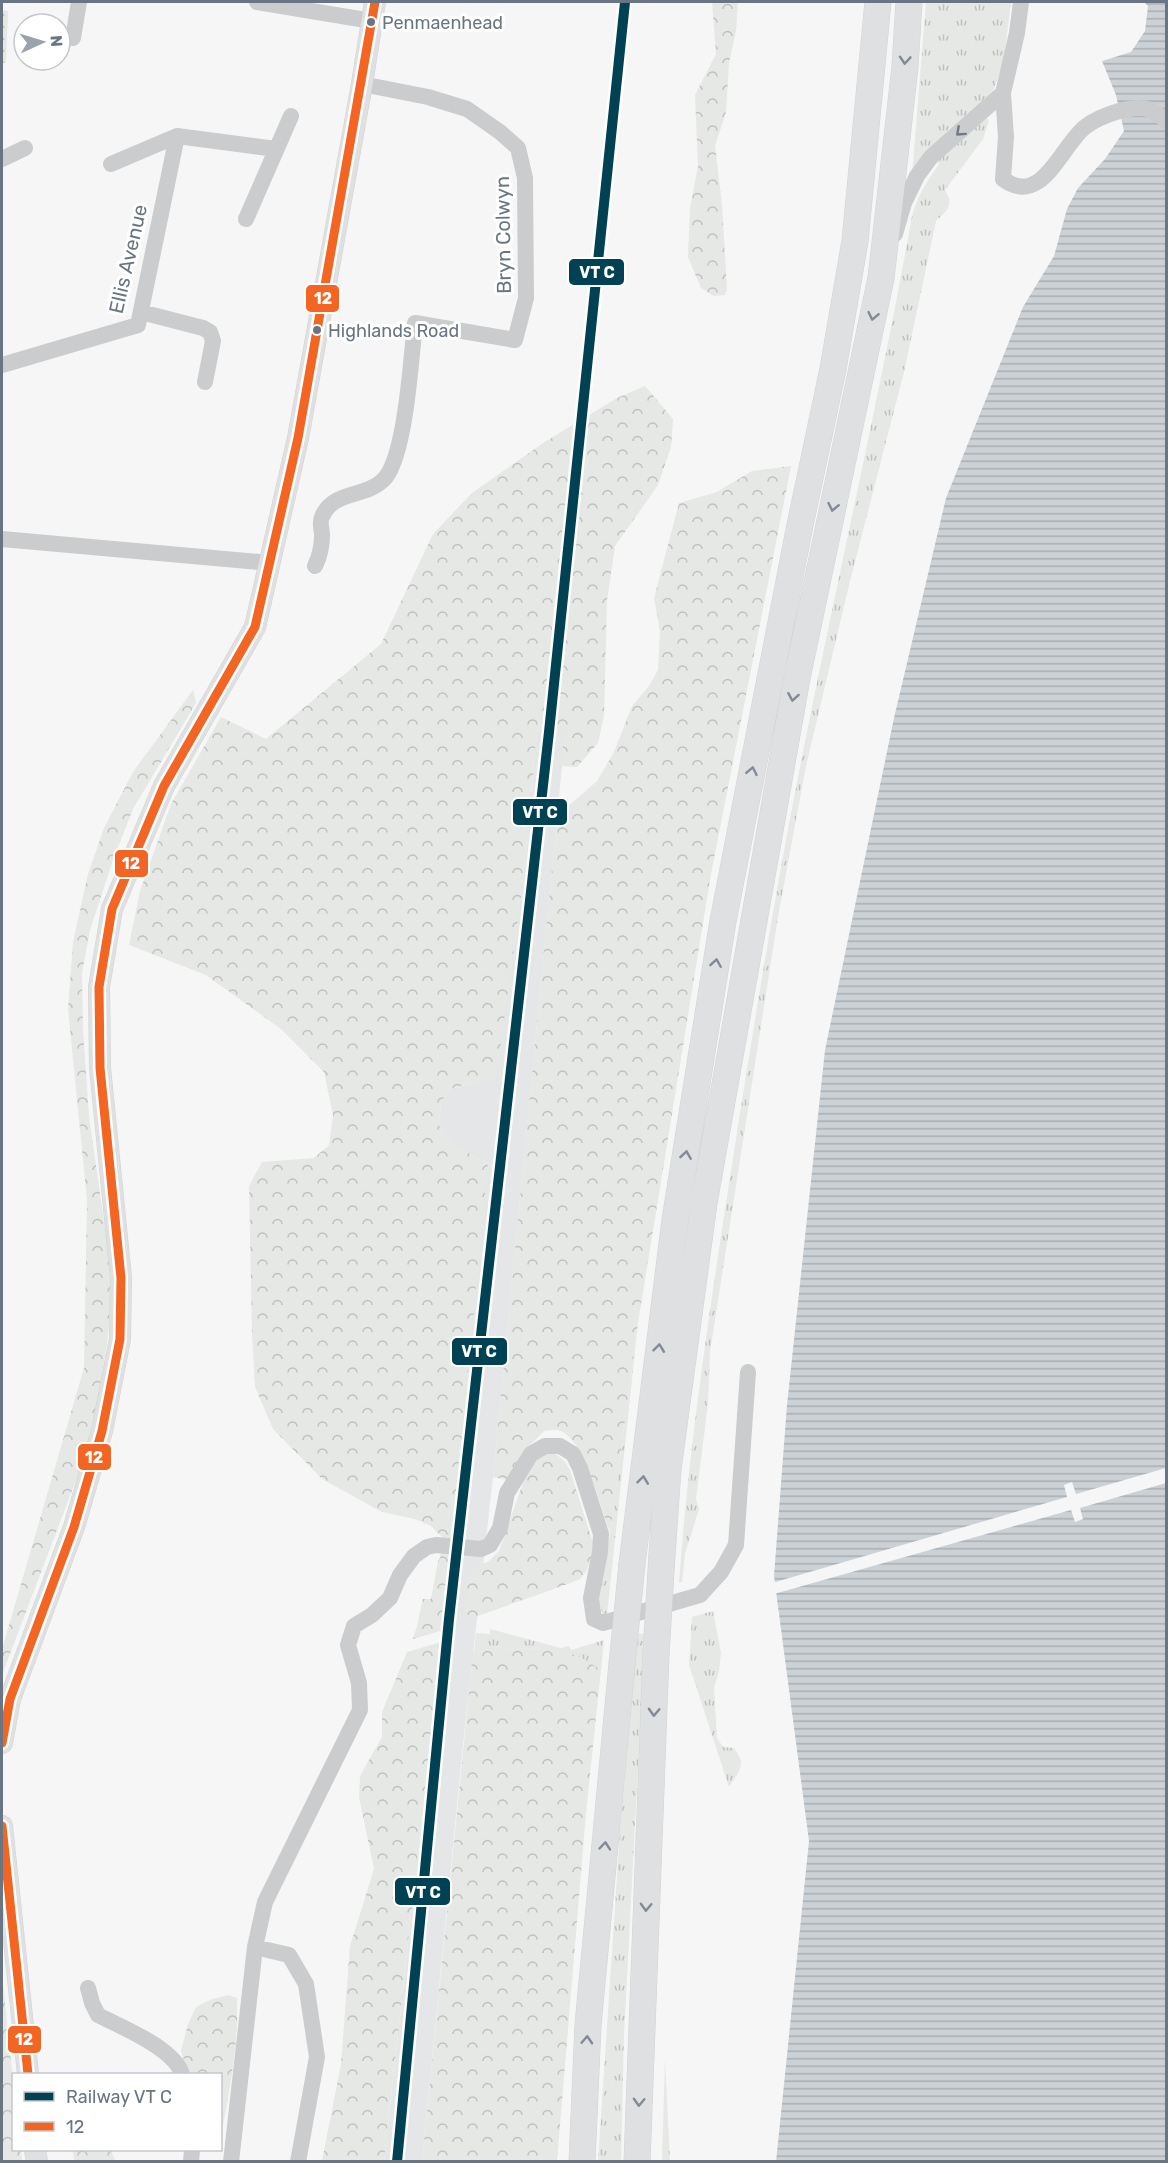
<svg xmlns="http://www.w3.org/2000/svg" width="1168" height="2163" viewBox="0 0 1168 2163" font-family="Rubik,sans-serif">
	<style>
		.built { fill: #e5e6e7 }
		.grass { fill: url(#grass-tufts) }
		.forest { fill: url(#forest-crowns) }
		.park { fill: url(#park-dots) }
		.water { fill: url(#water-rules) }
		.pier { fill: #f6f6f6 }
		.lines { fill: none; stroke-linecap: round; stroke-linejoin: round }
		.major-casing { stroke: #d2d3d4; stroke-width: 22 }
		.highway-casing { stroke: #d3d3d4; stroke-width: 27 }
		.minor { stroke: #cbcccd; stroke-width: 16 }
		.major { stroke: #dfe0e1; stroke-width: 21 }
		.highway { stroke: #dfe0e1; stroke-width: 26 }
		.highway-bridge-casing { stroke: #d3d3d4; stroke-width: 27; stroke-linecap: butt }
		.highway-bridge { stroke: #dfe0e1; stroke-width: 26 }
		.bus-1-casing { stroke: #fff; stroke-width: 14 }
		.bus-1 { stroke: #f26522; stroke-width: 9 }
		.rail-1-casing { stroke: #fff; stroke-width: 15 }
		.rail-1 { stroke: #004153; stroke-width: 10 }
		.oneway { stroke: #818a96 }
		.oneway2 { stroke: #6f7987 }
		.bus-dot { fill: #6a7583; stroke: #fff; stroke-width: 2 }
		.labels { text-anchor: middle; stroke-width: 6; stroke-linejoin: round; paint-order: stroke }
		.bus-label { font-size: 18px; fill: #6a7583; stroke: #fff; text-anchor: start }
		.street-label { font-size: 20px; fill: #6a7583; stroke: #fff }
		.line-badge { stroke: #fff; stroke-width: 2 }
		.badge-label { font-size: 16px; text-anchor: middle; font-weight: bold; fill: #fff }
	</style>
	<defs>
		<pattern id="grass-tufts" width="24" height="20" patternUnits="userSpaceOnUse" patternTransform="scale(1.5)"><rect width="24" height="20" fill="#e5e8e4"/><path d="M3 7l-1-3M5 7V3M7 7l1-3M15 17l-1-3M17 17v-4M19 17l1-3" fill="none" stroke="#bec1be"/></pattern>
		<pattern id="forest-crowns" width="20" height="18" patternUnits="userSpaceOnUse" patternTransform="scale(1.5)"><rect width="20" height="18" fill="#e5e8e4"/><path d="M2 6a3 3 0 1 1 6 0M12 15a3 3 0 1 1 6 0" fill="none" stroke="#bec1be"/></pattern>
		<pattern id="park-dots" width="8" height="8" patternUnits="userSpaceOnUse" patternTransform="scale(1.5)"><rect width="8" height="8" fill="#e5e8e4"/><path d="M2 2h.1M6 6h.1" fill="none" stroke="#bec1be" stroke-width="1.8" stroke-linecap="round"/></pattern>
		<pattern id="water-rules" width="6" height="5" patternUnits="userSpaceOnUse" patternTransform="scale(1.5)"><rect width="6" height="5" fill="#cbd1d5"/><path d="M0 2.5h6" fill="none" stroke="#a9aeb2"/></pattern>
	</defs>
	<rect width="100%" height="100%" fill="#f6f6f6"/>
	<path class="built" d="M542,728L561,730L565,735L493,1477L463,1744L422,2161L384,2162L442,1630L413,1639L417,1627L423,1599H431L444,1539L488,1163L453,1145L439,1125L441,1102L450,1089L480,1081L521,897L537,731Z"/>
	<path class="grass" d="M926,2H1011L1004,59L994,89L912,175Z
		M987,118L989,121L983,139L945,190C954,205 948,210 936,221L904,372L849,585L806,766L778,917L710,1352L708,1403L696,1499L699,1509L685,1554L682,1582L679,1583C688,1458 706,1334 725,1210C750,1047 776,883 809,722C843,553 882,385 912,216C917,196 928,180 939,164L936,160Z
		M638,1323L607,1615L603,1614C594,1596 603,1574 607,1555Z
		M713,1611L721,1653L719,1671L714,1689L717,1738L723,1747L734,1748C747,1765 739,1771 729,1787L689,1665L692,1617Z
		M490,1629L561,1648L569,1646L571,1650L604,1640L601,1670L576,1655L528,1648L474,1652L476,1633L490,1634Z
		M645,1633L624,2035L621,2161L598,2162L620,1831L638,1634Z
		M665,2058L670,2161V2162L662,2161Z"/>
	<path class="forest" d="M712,2H738L736,31L729,63L726,112L715,146L722,204L727,289L725,295L714,296L701,288L688,257L690,208L698,166L695,95L716,54Z
		M645,386L673,419L671,447L658,485L615,546L607,601L604,716L598,743L577,767L561,766L564,735L561,730L542,728L537,731L521,897L496,1080L480,1081L450,1089L441,1102L439,1125L453,1145L488,1163L452,1539H444L431,1526L415,1519L382,1512L322,1479L273,1429L255,1387L252,1334L249,1186L262,1162L314,1158L329,1145L333,1115L324,1072L281,1029L206,975L129,945L140,891L171,804L221,717L266,739L381,644L433,534L472,493L543,443L617,398Z
		M791,466L711,874L638,1323L610,1533C601,1509 584,1436 558,1430C554,1429 548,1431 544,1431L530,1445L506,1480L493,1477L557,816L597,781L614,752L632,706L649,686L658,670L660,631L654,598L679,503L717,492L752,471Z
		M193,690L196,703L133,809L113,860L90,930L82,973L83,1029L89,1116L108,1250L111,1292L108,1337L92,1438L2,1675V1649L84,1368L87,1200L68,1009L73,942L88,874L104,828L133,772Z
		M550,1452C560,1456 565,1460 570,1470L593,1543L591,1559L586,1572L580,1579L573,1582L478,1616H470L464,1612L467,1578L472,1569L489,1561L499,1551L524,1480L534,1459Z
		M451,1552L442,1630L413,1639L417,1627L423,1599H431L438,1561L443,1553Z
		M441,1642L384,2161H322L341,2064L350,1946L374,1869L359,1797L360,1776L382,1737V1712L407,1652Z
		M528,1648L577,1655L601,1670L586,1813L557,2161H422L473,1652Z
		M2,1974L13,2080L14,2150H21L22,2161H2Z
		M228,1995L237,1998C239,2045 229,2092 221,2137L220,2074H188L181,2051L188,2024L196,2007L210,2000Z
		M73,2150H111L115,2161H74Z"/>
	<path class="park" d="M2,10L8,11L6,63H2Z"/>
	<path class="water" d="M1144,2H1166V2161L776,2162L809,1841L774,1576L787,1405L825,1050L894,718L946,498L1023,307L1054,256L1067,209L1078,188L1105,159L1124,131L1116,95L1102,61L1131,52L1145,31L1148,6Z"/>
	<path class="pier" d="M1166,1468V1483L1080,1508L1083,1519L1075,1522L1071,1510L774,1594L772,1583L1067,1497L1064,1485L1072,1482L1076,1494Z"/>
	<g class="lines">
		<g class="major-casing">
			<path id="major" d="M2,1743L10,1699L74,1527L102,1431L120,1339L121,1278L100,1068L99,987L112,909L164,786L255,627L298,438L362,84L375,2
				M2,1826L28,2074
				M35,2150L37,2162"/>
		</g>
		<g class="highway-casing">
			<path id="highway" d="M662,1555L668,1469L704,1203L797,678L881,278L905,67L909,2
				M632,1564L675,1220L723,921L800,525L833,369L855,241L878,2
				M582,2162L588,2025L622,1664
				M637,2162L656,1654"/>
		</g>
		<path class="minor" d="M257,2L372,21
			M1021,2L1017,33L1003,93L1006,137L1003,179C1042,208 1061,146 1085,127C1099,116 1134,103 1151,110C1156,113 1162,117 1166,121
			M73,38L79,2
			M177,136L276,149
			M2,159L25,148
			M246,219L291,116
			M895,234L904,203L917,176L931,157L1003,93
			M141,312L203,328L210,332L213,341L205,382
			M2,365L138,325L177,136L111,164
			M2,539L270,563
			M315,566C320,556 322,546 322,535C322,529 319,522 322,517C333,489 368,499 386,477C406,450 411,359 415,323L515,340L526,298L525,178L518,148L500,132L467,109L428,97L362,84
			M255,1947L289,1955L306,1984L317,2057L298,2162
			M88,1988L92,2003L98,2015C121,2027 174,2048 182,2074
			M191,2162L192,2150
			M231,2162L255,1947L265,1902L360,1710L359,1683L348,1645L354,1626L372,1615L390,1598L400,1575L414,1556L427,1547L436,1545L481,1549L490,1545L500,1528L507,1493L531,1454L545,1446H560L573,1454L580,1468L601,1534L600,1552L591,1598L594,1619L603,1623L700,1595L721,1572L736,1545L748,1372"/>
		<use href="#major" class="major"/>
		<use href="#highway" class="highway"/>
		<g class="highway-bridge-casing">
			<path id="highway-bridge" d="M656,1654L662,1555
				M622,1664L632,1564"/>
		</g>
		<use href="#highway-bridge" class="highway-bridge"/>
		<g class="bus-1-casing">
			<path id="bus-1" d="M2,1743L10,1699L74,1527L102,1431L120,1339L121,1278L100,1068L99,987L112,909L164,786L255,627L298,438L375,2
				M2,1826L28,2074"/>
		</g>
		<use href="#bus-1" class="bus-1"/>
		<g class="rail-1-casing">
			<path id="rail-1" d="M397,2162L449,1619L549,732L625,2"/>
		</g>
		<use href="#rail-1" class="rail-1"/>
	</g>
	<defs><path id="oneway-chevron" d="M-2-3.5L2.5 0L-2 3.5" fill="none" stroke-width="1.6" stroke-linecap="round" stroke-linejoin="round" transform="scale(1.5)"/></defs>
	<g class="oneway">
		<use href="#oneway-chevron" transform="translate(905 60) rotate(94)"/>
		<use href="#oneway-chevron" transform="translate(873 316) rotate(102)"/>
		<use href="#oneway-chevron" transform="translate(833 507) rotate(102)"/>
		<use href="#oneway-chevron" transform="translate(793 697) rotate(100)"/>
		<use href="#oneway-chevron" transform="translate(752 771) rotate(-79)"/>
		<use href="#oneway-chevron" transform="translate(716 963) rotate(-81)"/>
		<use href="#oneway-chevron" transform="translate(686 1155) rotate(-81)"/>
		<use href="#oneway-chevron" transform="translate(659 1348) rotate(-83)"/>
		<use href="#oneway-chevron" transform="translate(643 1480) rotate(-83)"/>
		<use href="#oneway-chevron" transform="translate(654 1712) rotate(92)"/>
		<use href="#oneway-chevron" transform="translate(605 1846) rotate(-85)"/>
		<use href="#oneway-chevron" transform="translate(646 1907) rotate(92)"/>
		<use href="#oneway-chevron" transform="translate(587 2040) rotate(-87)"/>
		<use href="#oneway-chevron" transform="translate(639 2102) rotate(92)"/>
	</g>
	<use class="oneway2" href="#oneway-chevron" transform="translate(960 132) rotate(138)"/>
	<g class="bus-dot">
		<circle cx="371" cy="22" r="5"/>
		<circle cx="317" cy="330" r="5"/>
	</g>
	<g class="labels">
		<g class="bus-label">
			<text x="382" y="29">Penmaenhead</text>
			<text x="328" y="337">Highlands Road</text>
		</g>
		<g class="street-label">
			<text transform="translate(503 235) rotate(-91)" y="7">Bryn Colwyn</text>
			<text transform="translate(128 259) rotate(-77)" y="7">Ellis Avenue</text>
		</g>
	</g>
	<g class="line-badge">
		<rect x="568" y="258" width="57" height="28" rx="6" fill="#004153"/>
		<rect x="305" y="284" width="35" height="29" rx="6" fill="#f26522"/>
		<rect x="512" y="798" width="56" height="28" rx="6" fill="#004153"/>
		<rect x="114" y="849" width="35" height="29" rx="6" fill="#f26522"/>
		<rect x="451" y="1337" width="57" height="29" rx="6" fill="#004153"/>
		<rect x="77" y="1443" width="35" height="28" rx="6" fill="#f26522"/>
		<rect x="394" y="1877" width="57" height="29" rx="6" fill="#004153"/>
		<rect x="7" y="2025" width="35" height="29" rx="6" fill="#f26522"/>
	</g>
	<g class="badge-label">
		<text x="597" y="278">VT C</text>
		<text x="323" y="304">12</text>
		<text x="540" y="818">VT C</text>
		<text x="131" y="869">12</text>
		<text x="479" y="1357">VT C</text>
		<text x="94" y="1463">12</text>
		<text x="423" y="1898">VT C</text>
		<text x="24" y="2045">12</text>
	</g>
	<rect width="1168" height="2163" fill="none" stroke="#6a7583" stroke-width="6"/>
	<rect x="12" y="2073" width="210" height="78" fill="#ffffff" stroke="#c3c8cd" stroke-width="1.5"/>
	<rect x="24" y="2092" width="30" height="9" fill="#004153" stroke="#c3c8cd" stroke-width="1.5"/>
	<text x="66" y="2103" font-size="18" fill="#6a7583">Railway VT C</text>
	<rect x="24" y="2122" width="30" height="9" fill="#f26522" stroke="#c3c8cd" stroke-width="1.5"/>
	<text x="66" y="2133" font-size="18" fill="#6a7583">12</text>
	<g transform="translate(42 42) rotate(86)"><circle r="28" fill="#ffffff" stroke="#c3c8cd" stroke-width="1.5"/>
	<path d="M0-4.5L10 22L0 15L-10 22Z" fill="#9ba2ab"/>
	<text y="-9" font-size="16" font-weight="bold" text-anchor="middle" fill="#6a7583">N</text>
	</g>
</svg>
